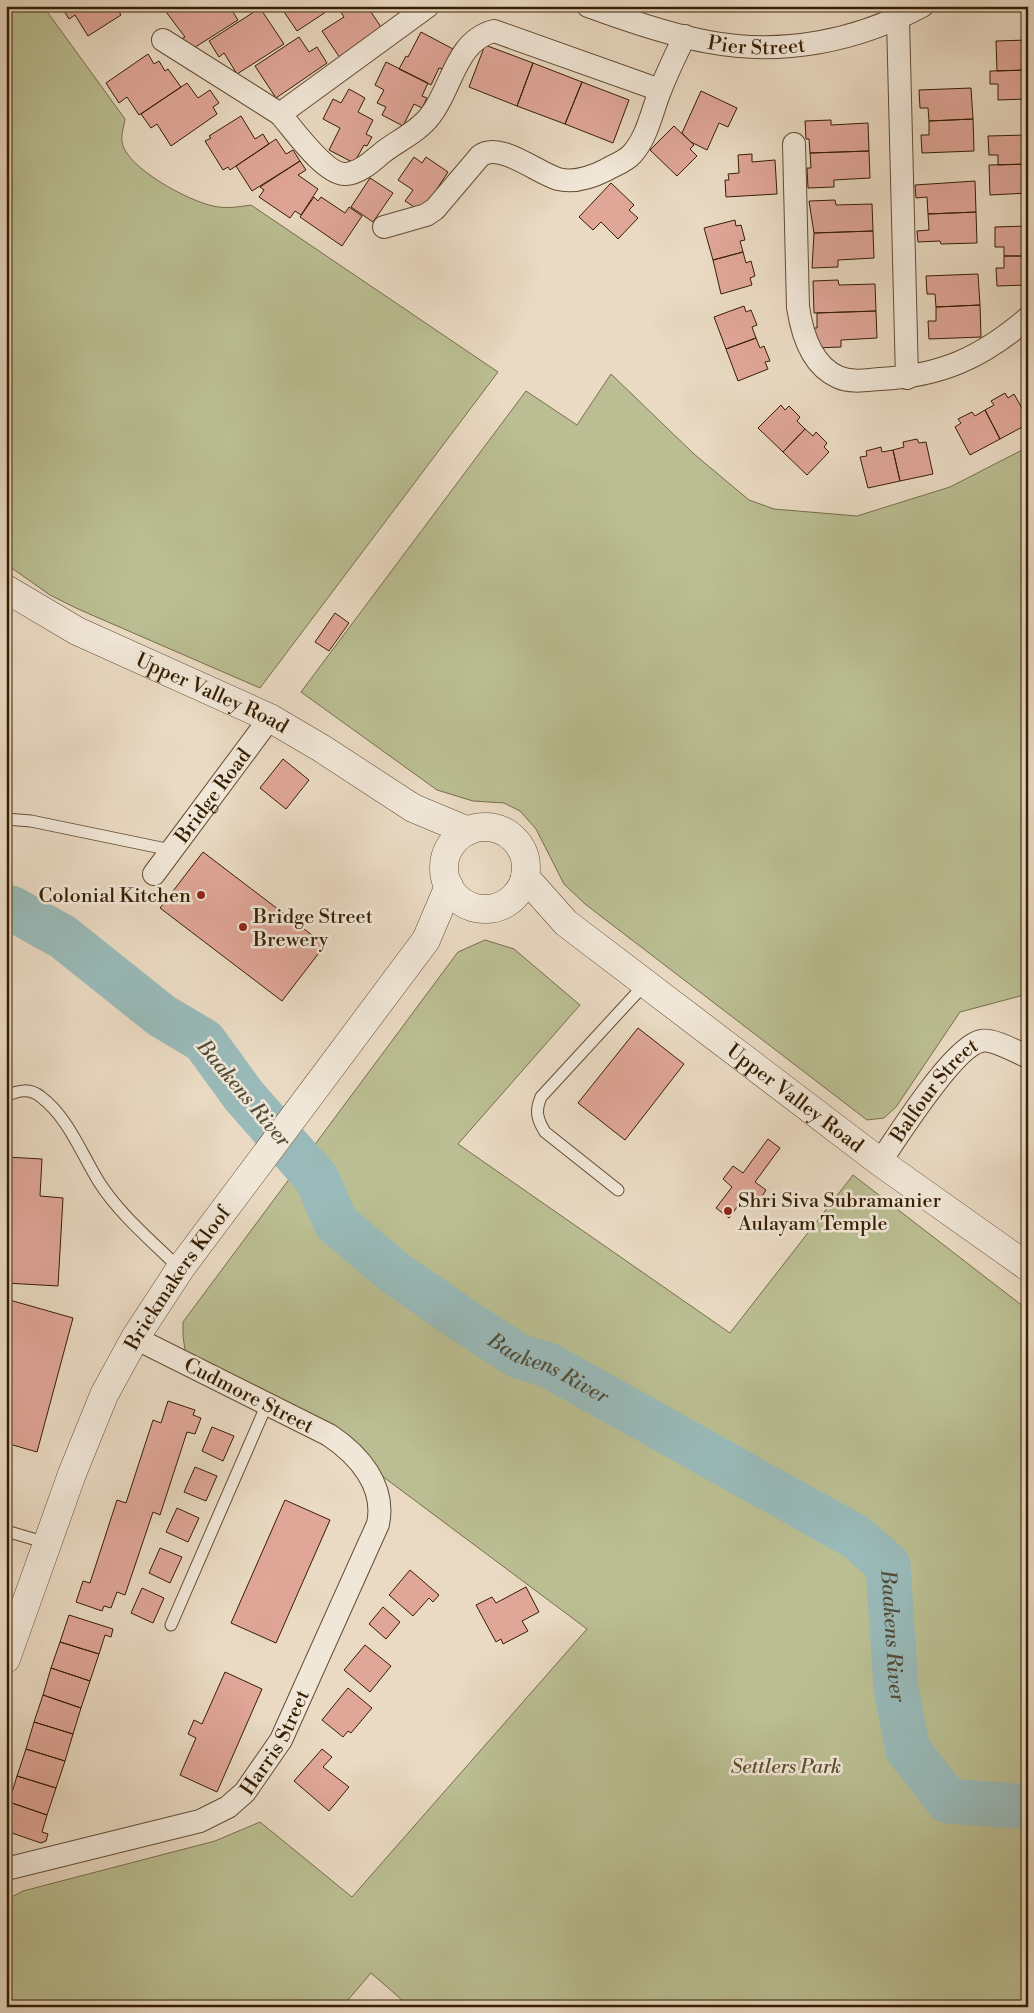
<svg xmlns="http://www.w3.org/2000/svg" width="1034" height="2013" viewBox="0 0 1034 2013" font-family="'Libre Bodoni',serif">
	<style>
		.green { fill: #babe92; stroke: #786e4a }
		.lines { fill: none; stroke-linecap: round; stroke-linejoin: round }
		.river { stroke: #99bab9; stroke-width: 45 }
		.building { fill: #e0a698; stroke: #361e01 }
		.service-casing { stroke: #634d32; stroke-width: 13 }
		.minor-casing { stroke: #634d32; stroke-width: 24 }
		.tertiary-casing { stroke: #634d32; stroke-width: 29 }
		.service { stroke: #f1e7d8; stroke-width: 11 }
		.minor { stroke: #f1e7d8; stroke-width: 22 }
		.tertiary { stroke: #f1e7d8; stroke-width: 28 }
		.poi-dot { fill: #8f2418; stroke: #f1e7d8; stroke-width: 2 }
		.labels { text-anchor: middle; stroke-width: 5; stroke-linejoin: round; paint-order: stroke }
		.street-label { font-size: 20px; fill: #361e01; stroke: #f1e7d8 }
		.poi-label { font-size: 20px; fill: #361e01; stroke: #f1e7d8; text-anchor: start }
		.park-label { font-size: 20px; font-style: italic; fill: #5e4e2c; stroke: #f1e7d8 }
		.water-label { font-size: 21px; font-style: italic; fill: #544d38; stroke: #f1e7d8 }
	</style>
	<rect width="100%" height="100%" fill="#eadac3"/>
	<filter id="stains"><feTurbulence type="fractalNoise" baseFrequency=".004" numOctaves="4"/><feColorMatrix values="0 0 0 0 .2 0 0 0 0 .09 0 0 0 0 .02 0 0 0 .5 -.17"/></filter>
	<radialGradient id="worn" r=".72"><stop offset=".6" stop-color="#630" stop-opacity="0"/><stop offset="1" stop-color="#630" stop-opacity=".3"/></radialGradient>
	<path class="green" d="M6,6H43L125,119C124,126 121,135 122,142C126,168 189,201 213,206C226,209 238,207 251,205L498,372L260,688L78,609L50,595L6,564Z
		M611,374L694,454L749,500L774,509L857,516L950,487L1028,447V998L1024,995L960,1012L896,1107L884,1118L867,1120L585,904L564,884L536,829L520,811L504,803L473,801L437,790L301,692L526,391L577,425Z
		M485,940L514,949L580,1005L458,1144L730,1333L853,1175L1028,1310V2007H410L371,1973L342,2007H6V1900L23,1891L215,1841L260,1822L352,1897L587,1629L358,1458L187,1364L183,1336V1322L458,952Z"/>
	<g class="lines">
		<path class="river" id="s1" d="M6,908H11L63,937L162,1016L204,1041L244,1096L317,1179L336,1223L395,1273L463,1320L518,1356L548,1365L856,1537L888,1565L896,1688L908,1750L948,1801L1028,1807"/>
	</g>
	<path class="building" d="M61,6H120L117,8L121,15L88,36L75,15L69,19Z
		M166,6H229L238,20L189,51L181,39L185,37L163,8Z
		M280,6H335L297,31Z
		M337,6H367L383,30L340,58L322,31L344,17Z
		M260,8L284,44L237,74L224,53L219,57L209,41Z
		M421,32L453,49L443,69L439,68L431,85L399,69L406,56L408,57Z
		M299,37L309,52L317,47L327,63L276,98L255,66Z
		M1028,40V70L997,71L996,41Z
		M485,45L533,63L517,106L469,87Z
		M148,54L154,64L159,61L165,71L168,69L181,87L139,115L127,97L119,103L106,83Z
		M386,62L428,83L422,96L427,98L422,108L414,104L403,126L382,115L386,107L377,103L384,90L375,85Z
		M533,63L582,82L565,124L517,106Z
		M1028,70V99L998,100V84H990V71Z
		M582,82L629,100L613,143L565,124Z
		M187,83L198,98L210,90L219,103L213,107L217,114L171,146L157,124L151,128L141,114Z
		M971,88L973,119L929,121L928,108H920L919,90Z
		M349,89L365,98L358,112L373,120L366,134L372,137L367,146L364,145L354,163L329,150L340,128L323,119L333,99L341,103Z
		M701,91L737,108L728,127L719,123L707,150L691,142L682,133Z
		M241,116L255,139L263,134L269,144L230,170L228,167L223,170L205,141L211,138L209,136Z
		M973,119L974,151L922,153L921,135H929V121Z
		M831,120V125L868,123L869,151L810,153L809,139H806L805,121Z
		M674,126L694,145L690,149L697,156L677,176L650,150Z
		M1028,135V164L998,165V155H989L988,136Z
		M276,139L286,154L293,150L300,161L252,191L236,166Z
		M869,151L870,178L834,180V187L808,188L807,168H811L810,153Z
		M752,154V162L775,160L777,194L726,197L725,180H729L728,174L739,173L738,155Z
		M414,157L422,163L426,157L448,172L422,212L405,201L413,190L398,180Z
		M300,161L306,170L298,175L318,189L301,215L295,211L290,218L259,197L264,190L260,187Z
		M1028,164V193L990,195L989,165Z
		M370,178L393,193L373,222L351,207Z
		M975,181L976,212L928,214L927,197L916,198L915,185Z
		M611,183L634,205L629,210L638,218L618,239L601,222L593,230L579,217Z
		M314,197L318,201L321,197L345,213L349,207L362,216L342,246L300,217Z
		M835,200L836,205L872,204L873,231L814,233L809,201Z
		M976,212L977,243L941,244L940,241L918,242L917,231L929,230L928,214Z
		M735,220L736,226L741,225L745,240L740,241L743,252L713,260L704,228Z
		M1028,226V256H1004V247H995V227Z
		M873,231L874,258L838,260V267L812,268L814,233Z
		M743,252L746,263L751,261L755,276L750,278L752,285L721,294L713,260Z
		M1004,256H1028V285L997,286L996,268H1004Z
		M978,274L980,305L936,307L935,294H927L926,276Z
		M838,280L839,285L875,284L876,311L814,313L813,281Z
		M980,305L981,337L929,339L928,321H936V307Z
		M744,306L746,312L751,310L757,325L752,327L756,338L726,349L714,317Z
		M876,311L877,338L841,340V347L815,348L814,328H817V313Z
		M756,338L760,348L764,346L770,361L765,362L768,369L738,381L726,349Z
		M1005,393L1008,398L1014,394L1028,419V424L1000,439L985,410L994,405L991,401Z
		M781,405L785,410L789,406L800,417L797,421L805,429L783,452L758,428Z
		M985,410L1000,439L970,455L955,427L961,423L958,419L972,412L975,416Z
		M805,429L813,436L816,432L827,443L824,447L829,452L807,475L783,452Z
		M917,439L919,443L926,442L933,474L900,481L893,450L904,447L903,442Z
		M881,447L882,452L893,450L900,481L868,488L860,457L867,456L866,451Z
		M335,613L349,623L329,651L315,642Z
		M283,759L309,780L286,809L260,788Z
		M203,852L325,945L282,1001L160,908Z
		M638,1028L684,1064L625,1140L578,1103Z
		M768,1139L780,1148L755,1182L766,1190L757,1204L745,1196L729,1218L716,1208L732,1187L723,1179L733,1166L743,1173Z
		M6,1157L42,1159L40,1196L63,1198L58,1286L6,1283Z
		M6,1299L73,1318L37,1452L6,1443Z
		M168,1401L195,1410L193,1415L201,1418L195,1434L187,1432L160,1515L153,1512L125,1595L117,1592L111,1608L104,1606L102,1611L76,1602L83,1581L90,1583L117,1500L126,1503L153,1420L161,1423Z
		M212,1427L234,1436L223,1461L202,1451Z
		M195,1467L217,1476L206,1501L184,1492Z
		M285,1500L330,1520L276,1643L231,1623Z
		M177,1508L199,1518L188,1542L166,1532Z
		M160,1548L182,1557L170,1583L149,1573Z
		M410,1570L439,1595L433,1602L429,1598L413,1616L389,1595Z
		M526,1587L539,1612L522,1621L528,1631L503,1644L501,1639L496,1642L476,1605L492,1597L496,1603Z
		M142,1588L164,1598L153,1623L131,1613Z
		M383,1607L400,1622L386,1639L369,1624Z
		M69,1615L113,1629L111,1637L105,1635L99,1654L60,1642Z
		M60,1642L99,1654L90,1681L51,1668Z
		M365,1645L391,1666L370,1692L344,1670Z
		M51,1668L90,1681L81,1708L43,1695Z
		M225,1672L262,1689L217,1792L180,1775L196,1738L188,1734L194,1720L202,1724Z
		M348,1688L372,1708L351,1733L348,1731L343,1737L322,1720Z
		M43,1695L81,1708L73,1734L34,1722Z
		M34,1722L73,1734L65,1761L26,1749Z
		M26,1749L65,1761L56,1788L17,1776Z
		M322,1749L332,1757L323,1767L349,1787L329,1811L294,1781Z
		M17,1776L56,1788L47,1815L9,1802Z
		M9,1802L47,1815L42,1832L48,1834L46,1841L41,1843L6,1831V1810Z"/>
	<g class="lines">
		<g class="service-casing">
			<path id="service" d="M6,819L31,821L171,850
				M6,1096C19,1090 30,1088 41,1097C68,1117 82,1155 99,1182C120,1215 152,1241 180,1269
				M618,1190L545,1132C537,1119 535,1111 541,1097L645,984
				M6,1531L47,1543
				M171,1625L267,1404"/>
		</g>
		<g class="minor-casing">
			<g id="minor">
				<path id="s2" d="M588,6C626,20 669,35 709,42C782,56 857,41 922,6"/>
				<path d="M898,19L907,378"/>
				<path d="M163,40L280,114L428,6"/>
				<path d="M280,114C293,129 326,176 346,174C360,173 372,161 382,153C397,141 418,132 430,116C452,89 455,41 494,31L660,90"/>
				<path d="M794,144L798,307C802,334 811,365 838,377C851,383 866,380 880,379C941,376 981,358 1028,318"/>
				<path d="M384,227L426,215L435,209L480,156C500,141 537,173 558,179C573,183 592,177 606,170C614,165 625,162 632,154C647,138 652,111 660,91C667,73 676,54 685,36"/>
				<path id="s3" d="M154,874L270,718"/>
				<path id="s4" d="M880,1162C898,1136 953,1047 981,1041C992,1038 1017,1052 1028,1057"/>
				<path id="s5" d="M6,1869L200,1821L228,1807L245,1792L281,1740L378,1524C386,1486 359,1455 329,1435L135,1338"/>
			</g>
		</g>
		<g class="tertiary-casing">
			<g id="tertiary">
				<path id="s6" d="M6,589L77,631L270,718L321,748L413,808L468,831"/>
				<circle cx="485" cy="868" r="41"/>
				<path id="s7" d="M525,877L566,923L880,1162L1028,1267"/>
				<path id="s8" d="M6,1659L72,1474L104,1395L135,1338L180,1269L426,940L449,886"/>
			</g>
		</g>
		<use href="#service" class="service"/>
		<use href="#minor" class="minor"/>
		<use href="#tertiary" class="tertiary"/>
	</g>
	<g class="poi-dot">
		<circle cx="201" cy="895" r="5"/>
		<circle cx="243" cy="927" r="5"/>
		<circle cx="728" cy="1211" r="5"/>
	</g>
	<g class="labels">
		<g class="street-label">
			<text dy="7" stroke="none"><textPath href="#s2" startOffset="174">Pier Street</textPath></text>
			<text dy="7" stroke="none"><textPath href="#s6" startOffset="231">Upper Valley Road</textPath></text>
			<text dy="7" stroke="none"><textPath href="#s3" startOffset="98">Bridge Road</textPath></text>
			<text dy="7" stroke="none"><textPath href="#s4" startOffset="90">Balfour Street</textPath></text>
			<text dy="7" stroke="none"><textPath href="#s7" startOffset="350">Upper Valley Road</textPath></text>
			<text dy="7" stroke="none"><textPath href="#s8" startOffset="420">Brickmakers Kloof</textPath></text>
			<text transform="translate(249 1395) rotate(27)" y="7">Cudmore Street</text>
			<text dy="7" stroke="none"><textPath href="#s5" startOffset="312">Harris Street</textPath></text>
		</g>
		<g class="poi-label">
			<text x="191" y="902" text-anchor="end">Colonial Kitchen</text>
			<text x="253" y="923">Bridge Street<tspan x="253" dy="23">Brewery</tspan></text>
			<text x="738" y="1207">Shri Siva Subramanier<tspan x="738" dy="23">Aulayam Temple</tspan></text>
		</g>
		<g class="park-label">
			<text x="786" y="1773">Settlers Park</text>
		</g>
		<g class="water-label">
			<text transform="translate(244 1093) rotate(50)" y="7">Baakens River</text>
			<text dy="7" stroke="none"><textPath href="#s1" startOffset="725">Baakens River</textPath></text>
			<text dy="7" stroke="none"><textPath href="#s1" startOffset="1190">Baakens River</textPath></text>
		</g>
	</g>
	<rect width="1034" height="2013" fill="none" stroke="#eadac3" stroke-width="25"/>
	<rect x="8" y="8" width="1019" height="1998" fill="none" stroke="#361e01" stroke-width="2.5"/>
	<rect x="12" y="12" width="1009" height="1988" fill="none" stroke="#361e01"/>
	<rect width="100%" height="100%" filter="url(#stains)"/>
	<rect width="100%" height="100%" fill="url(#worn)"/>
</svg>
